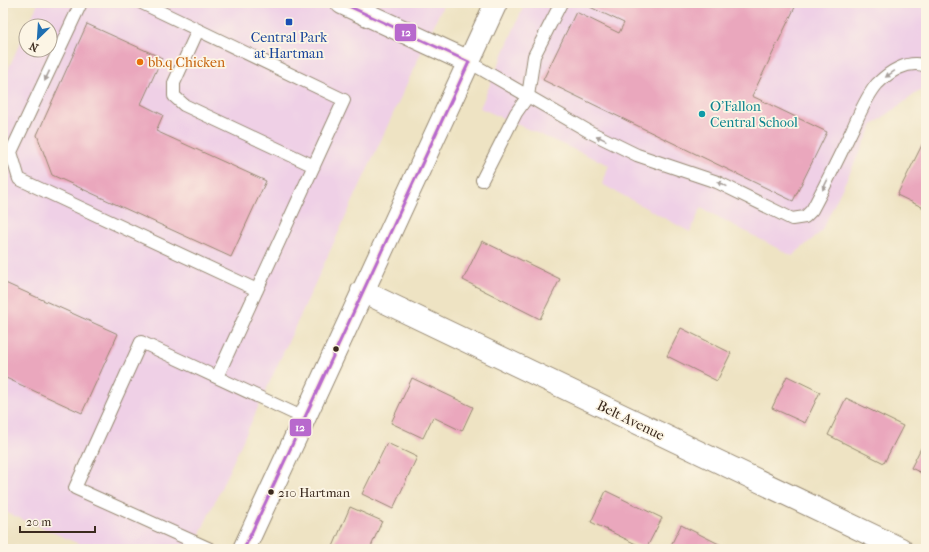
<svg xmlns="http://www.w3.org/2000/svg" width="929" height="552" viewBox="0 0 929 552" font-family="'IM FELL French Canon',serif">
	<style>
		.built { fill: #efd0e6 }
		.building { fill: #eaa7bd }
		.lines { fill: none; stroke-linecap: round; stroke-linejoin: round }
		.service-casing { stroke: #948670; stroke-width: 14 }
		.minor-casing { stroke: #948670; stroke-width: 24 }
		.tertiary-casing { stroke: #948670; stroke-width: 24 }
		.service { stroke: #fff; stroke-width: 12 }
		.minor { stroke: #fff; stroke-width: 22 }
		.tertiary { stroke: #fff; stroke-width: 22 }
		.bus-1-casing { stroke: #fcf5e5; stroke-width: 6 }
		.bus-1 { stroke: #b869cd; stroke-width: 3 }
		.oneway { fill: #a79f9a }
		.transit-dot { fill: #1a4fb4; stroke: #fcf5e5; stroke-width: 1.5 }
		.food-dot { fill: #e8710a; stroke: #fcf5e5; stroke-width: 1.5 }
		.culture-dot { fill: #0f9aa8; stroke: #fcf5e5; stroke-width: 1.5 }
		.bus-dot { fill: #3b2a1e; stroke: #fcf5e5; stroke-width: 1.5 }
		.labels { text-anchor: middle; stroke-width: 3.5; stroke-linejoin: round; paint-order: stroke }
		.bus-label { font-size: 13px; fill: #3b2a1e; stroke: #fcf5e5; text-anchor: start }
		.transit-label { font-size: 14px; fill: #164399; stroke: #fcf5e5 }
		.food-label { font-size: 14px; fill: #c56008; stroke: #fcf5e5; text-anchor: start }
		.culture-label { font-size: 14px; fill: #0d838f; stroke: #fcf5e5; text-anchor: start }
		.street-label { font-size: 14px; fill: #3b2a1e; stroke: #fcf5e5 }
		.line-badge { stroke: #fcf5e5; stroke-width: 1.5 }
		.badge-label { font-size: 11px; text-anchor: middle; font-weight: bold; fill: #fff }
	</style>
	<rect width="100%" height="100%" fill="#fcf5e5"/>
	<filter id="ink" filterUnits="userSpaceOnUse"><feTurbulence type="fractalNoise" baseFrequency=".025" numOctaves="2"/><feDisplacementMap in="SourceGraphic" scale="8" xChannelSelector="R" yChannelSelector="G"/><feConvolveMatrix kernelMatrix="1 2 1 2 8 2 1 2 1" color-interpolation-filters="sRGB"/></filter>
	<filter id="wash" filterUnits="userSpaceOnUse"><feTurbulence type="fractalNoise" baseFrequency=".012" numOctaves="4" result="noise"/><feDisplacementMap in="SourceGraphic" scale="16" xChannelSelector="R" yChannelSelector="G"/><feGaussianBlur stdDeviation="0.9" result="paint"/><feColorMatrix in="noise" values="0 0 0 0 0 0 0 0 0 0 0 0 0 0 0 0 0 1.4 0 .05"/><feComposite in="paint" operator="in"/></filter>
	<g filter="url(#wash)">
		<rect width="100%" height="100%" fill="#eee3c3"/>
		<path class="built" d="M38,3H444L193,549H91L3,511V81L26,29V50H50V26H28Z
			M525,3H926V86L873,125L821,232L792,256L701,208L690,232L602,184L609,165L480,108Z"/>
		<g id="blocks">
			<path class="building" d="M592,3H797L752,96L827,132L793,201L543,80L576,12L619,33L624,23L590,7Z
				M87,24L162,58L141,104L163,115L156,131L266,181L231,257L52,175L37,135Z
				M926,137V209L897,195Z
				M482,241L560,279L540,319L463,280Z
				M3,282L118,334L82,413L6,378L3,385Z
				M681,328L731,353L717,381L667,356Z
				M787,376L820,392L805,423L772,408Z
				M412,378L473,407L462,431L433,417L423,438L391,423Z
				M846,398L903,426L884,463L828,435Z
				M924,442L926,443V475L911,468Z
				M387,443L417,457L393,509L362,494Z
				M606,491L662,518L646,549L591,522Z
				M350,507L382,521L370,549H332Z
				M681,525L729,549H669Z"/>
		</g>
	</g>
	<g filter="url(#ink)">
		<use href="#blocks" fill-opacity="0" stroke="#948670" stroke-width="1"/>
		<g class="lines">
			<g class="service-casing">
				<path id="service" d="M81,3L11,152L19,179L257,290
					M142,3L344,100L217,377
					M198,30L174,83V96L184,105L314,166
					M469,62L590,132L637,155L717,182L792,219L805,217L812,210C826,184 839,157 852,130C859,115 866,97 877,84C889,72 908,59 926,66
					M482,180L516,113L528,96L534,56L561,3
					M210,549L75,488L141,342L304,418"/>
			</g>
			<g class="minor-casing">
				<path id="minor" d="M362,291L901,549"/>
			</g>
			<g class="tertiary-casing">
				<path id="tertiary" d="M342,3L469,62
					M244,549L496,3"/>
			</g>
			<use href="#service" class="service"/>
			<use href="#minor" class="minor"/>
			<use href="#tertiary" class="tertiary"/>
			<g class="bus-1-casing">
				<path id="bus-1" d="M342,3L469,62
					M244,549L469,62"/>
			</g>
			<use href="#bus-1" class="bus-1"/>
		</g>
		<defs><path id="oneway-solid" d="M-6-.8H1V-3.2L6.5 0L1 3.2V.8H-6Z"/></defs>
		<g class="oneway">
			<use href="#oneway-solid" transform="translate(890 74) rotate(145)"/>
			<use href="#oneway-solid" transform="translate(47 76) rotate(115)"/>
			<use href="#oneway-solid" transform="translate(601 138) rotate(-154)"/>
			<use href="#oneway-solid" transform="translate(722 184) rotate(-154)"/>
			<use href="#oneway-solid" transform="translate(825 185) rotate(116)"/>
		</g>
	</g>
	<rect class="transit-dot" x="285" y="18" width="8" height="8" rx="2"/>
	<circle class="food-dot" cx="140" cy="62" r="4"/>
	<circle class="culture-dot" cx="702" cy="114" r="4"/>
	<g class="bus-dot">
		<circle cx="336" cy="349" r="3.5"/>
		<circle cx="271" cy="492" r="3.5"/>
	</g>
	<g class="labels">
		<g class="bus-label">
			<text x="278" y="497">210 Hartman</text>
		</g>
		<g class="transit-label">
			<text x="289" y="42">Central Park<tspan x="289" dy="16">at Hartman</tspan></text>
		</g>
		<g class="food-label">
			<text x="148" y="67">bb.q Chicken</text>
		</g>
		<g class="culture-label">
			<text x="710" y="111">O'Fallon<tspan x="710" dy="16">Central School</tspan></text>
		</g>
		<g class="street-label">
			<text transform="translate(631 420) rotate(26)" y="5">Belt Avenue</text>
		</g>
	</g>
	<g class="line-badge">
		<rect x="394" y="23" width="23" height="19" rx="4" fill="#b869cd"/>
		<rect x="289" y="418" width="23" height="19" rx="4" fill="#b869cd"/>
	</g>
	<g class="badge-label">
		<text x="406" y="36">12</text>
		<text x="300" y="431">12</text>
	</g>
	<rect width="929" height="552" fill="none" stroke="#fcf5e5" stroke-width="16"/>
	<g transform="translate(38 38) rotate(205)"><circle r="19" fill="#fcf5e5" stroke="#afa495"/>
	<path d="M0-3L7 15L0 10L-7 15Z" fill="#1f6fb2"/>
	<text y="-6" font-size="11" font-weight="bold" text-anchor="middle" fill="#3b2a1e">N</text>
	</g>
	<path d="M20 526v6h75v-6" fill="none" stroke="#3b2a1e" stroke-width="2"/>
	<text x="26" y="526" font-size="12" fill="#3b2a1e" stroke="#fcf5e5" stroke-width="3" paint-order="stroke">20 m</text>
</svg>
